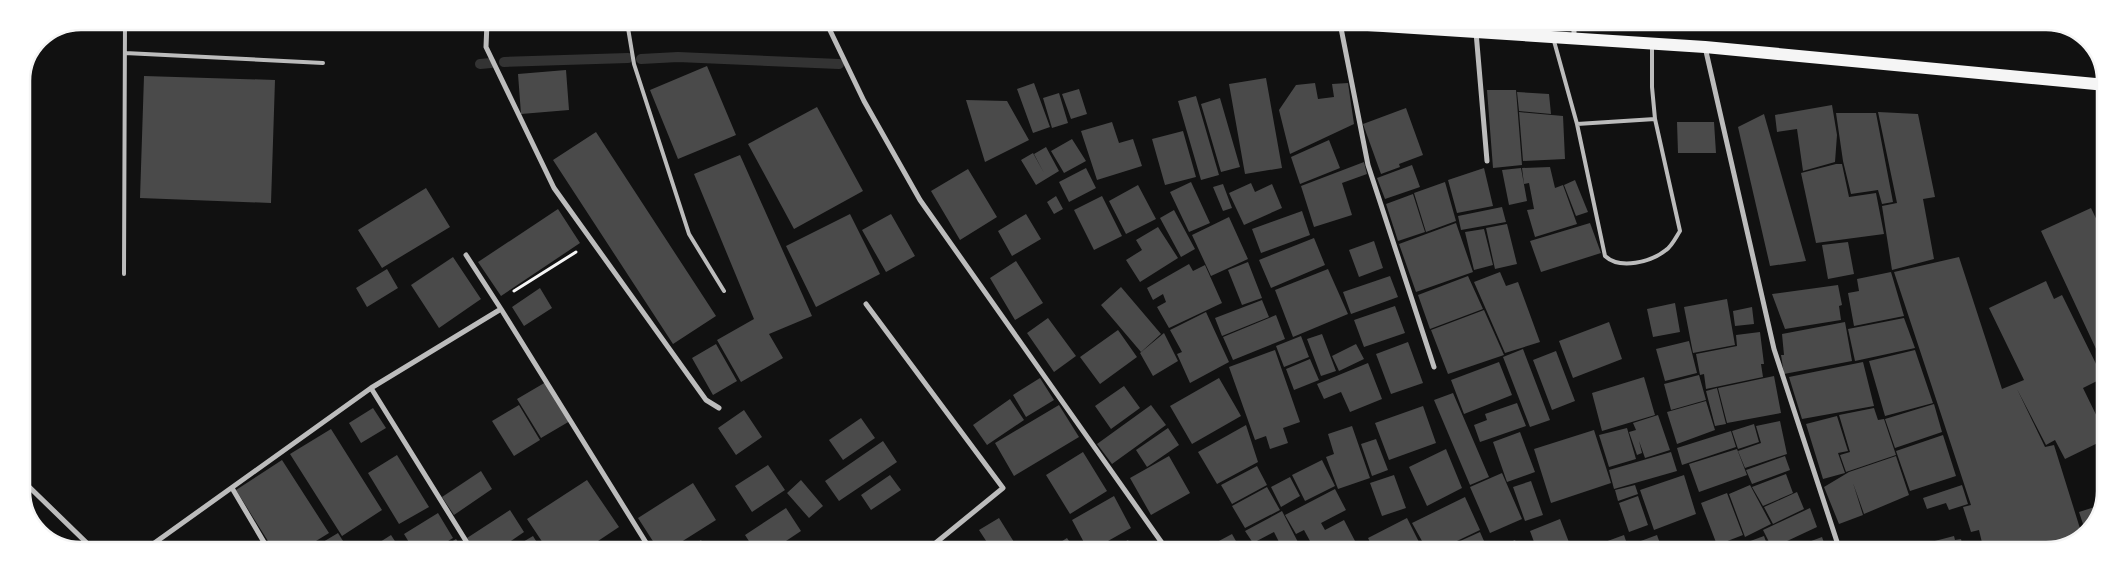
<svg xmlns="http://www.w3.org/2000/svg" width="2127" height="572" viewBox="0 0 2127 572" font-family="'Alegreya Sans',sans-serif">
	<style>
		.lines { fill: none; stroke-linecap: round; stroke-linejoin: round }
		.stream { stroke: #333; stroke-width: 10 }
		.building { fill: #4a4a4a }
		.path { stroke: #f5f5f5; stroke-width: 3 }
		.service { stroke: #bcbcbc; stroke-width: 4 }
		.minor { stroke: #bcbcbc; stroke-width: 5 }
		.primary { stroke: #f5f5f5; stroke-width: 12 }
		.rim { fill: none; stroke: #f5f5f5; stroke-width: 2.5 }
	</style>
	<rect width="100%" height="100%" fill="#111"/>
	<g class="lines">
		<path class="stream" d="M641,59L678,57L839,64
			M504,62L628,58
			M480,64L491,63"/>
	</g>
	<path class="building" d="M2003,23H2020L2021,27L2003,24Z
		M2027,23H2061L2066,26L2027,27Z
		M707,66L736,135L678,159L650,90Z
		M566,70L569,110L521,114L518,74Z
		M144,76L275,80L271,203L140,198Z
		M1266,78L1282,168L1245,174L1229,84Z
		M1034,83L1050,127L1033,133L1017,89Z
		M1315,83L1318,99L1334,97L1332,84L1348,83L1354,124L1290,154L1279,110L1296,85Z
		M1079,89L1087,114L1071,119L1062,94Z
		M1487,90H1516L1522,165L1493,168Z
		M1517,92L1549,94L1551,114L1519,111Z
		M1059,93L1068,123L1052,128L1043,98Z
		M1196,96L1219,175L1201,180L1178,101Z
		M1220,98L1240,167L1221,172L1201,104Z
		M966,100L1007,101L1029,140L985,162Z
		M1832,105L1837,135L1835,162L1803,171L1797,129L1777,132L1775,115Z
		M817,107L863,191L794,229L748,144Z
		M1406,108L1423,155L1399,164L1400,167L1381,174L1363,124Z
		M1519,112L1563,116L1565,159L1523,161Z
		M1878,112L1918,114L1935,197L1923,199L1934,259L1892,270L1882,206L1897,203Z
		M1836,113H1876L1893,202L1882,204L1878,190L1851,194L1843,161Z
		M1764,114L1806,261L1770,266L1738,127Z
		M1112,122L1119,143L1133,139L1142,166L1097,180L1081,131Z
		M1677,122H1714L1716,153H1678Z
		M1183,131L1196,177L1165,185L1152,139Z
		M596,132L716,316L673,344L553,160Z
		M1072,139L1086,161L1064,173L1051,151Z
		M1329,140L1340,168L1300,184L1291,157Z
		M1046,147L1059,171L1036,185L1021,160L1033,153L1044,173L1034,154Z
		M740,155L812,316L769,334L783,358L741,382L717,340L754,319L694,174Z
		M1364,162L1367,174L1342,183L1352,215L1314,227L1301,186Z
		M1836,164H1842L1849,197L1876,193L1884,234L1816,243L1801,173Z
		M1412,165L1420,187L1385,199L1377,178Z
		M1550,167L1555,188L1563,185L1577,224L1535,237L1527,210L1534,209L1529,183L1524,184L1522,168Z
		M1086,168L1096,188L1069,202L1059,182Z
		M1484,168L1493,206L1457,213L1448,180Z
		M1521,168L1527,201L1509,205L1502,170Z
		M968,169L997,217L960,240L931,191Z
		M1575,180L1588,212L1576,216L1564,185Z
		M1191,182L1210,223L1189,232L1170,192Z
		M1445,182L1456,221L1426,232L1414,193Z
		M1251,183L1255,192L1272,184L1282,208L1244,225L1229,193Z
		M1223,184L1232,208L1223,211L1213,187Z
		M1138,185L1156,219L1126,234L1109,201Z
		M426,188L450,227L382,268L358,230Z
		M1413,194L1425,232L1398,241L1386,204Z
		M1056,196L1063,209L1054,214L1047,202Z
		M1102,196L1122,236L1094,250L1074,210Z
		M1502,207L1506,222L1461,230L1458,216Z
		M2091,208L2105,237L2104,366L2041,231Z
		M558,209L580,243L501,296L478,262Z
		M1174,210L1195,249L1181,257L1160,218Z
		M1302,211L1310,235L1261,253L1252,229Z
		M850,214L880,274L816,307L786,246Z
		M891,214L915,256L886,272L862,230Z
		M1026,214L1041,239L1012,256L998,231Z
		M1229,217L1248,259L1211,276L1192,235Z
		M1456,223L1473,272L1416,292L1399,244Z
		M1590,223L1601,253L1541,272L1530,241Z
		M1507,224L1517,264L1495,269L1486,228Z
		M1158,227L1178,258L1140,282L1126,260L1142,250L1136,240Z
		M1484,229L1493,265L1474,270L1465,232Z
		M1314,238L1325,265L1271,288L1259,260Z
		M1374,241L1383,268L1359,277L1349,250Z
		M1848,242L1854,274L1828,279L1822,245Z
		M453,257L481,299L439,328L411,285Z
		M1959,257L2002,389L2024,380L1989,308L2046,281L2054,299L2062,295L2103,378L2083,388L2104,431V440L2065,459L2055,440L2046,445L2017,389L2045,447L2054,445L2083,538L2046,551H1984L1979,530L1971,532L1963,507L1971,505L1894,272Z
		M1016,261L1043,303L1015,320L990,278Z
		M1248,262L1262,298L1242,305L1228,270Z
		M1189,264L1193,271L1205,265L1222,303L1169,328L1157,307L1166,302L1163,294L1153,300L1147,288Z
		M387,269L398,288L367,307L356,288Z
		M1328,269L1348,314L1293,337L1275,290Z
		M1500,272L1506,286L1518,282L1540,342L1505,353L1474,282Z
		M1891,272L1904,316L1854,326L1848,293L1859,291L1857,279Z
		M1390,276L1398,297L1351,314L1343,292Z
		M1468,276L1483,309L1430,329L1418,295Z
		M1838,285L1842,305L1839,306L1841,320L1785,329L1772,294Z
		M1121,287L1161,334L1141,352L1101,305Z
		M540,288L552,308L524,326L512,307Z
		M1727,299L1735,345L1693,353L1684,307Z
		M1262,300L1269,317L1222,336L1215,318Z
		M1675,303L1680,332L1653,337L1647,309Z
		M1395,306L1405,333L1364,347L1354,320Z
		M1752,307L1754,324L1735,326L1733,311Z
		M1484,310L1504,355L1448,374L1431,330Z
		M1206,312L1229,362L1190,383L1177,354L1182,352L1170,330Z
		M1276,315L1285,339L1233,360L1223,337Z
		M1048,318L1076,356L1054,372L1027,333Z
		M1904,318L1915,348L1855,361L1848,329Z
		M1609,322L1622,359L1573,378L1559,341Z
		M1845,322L1852,361L1784,374L1781,355H1784L1782,334Z
		M1118,330L1137,357L1100,384L1080,357Z
		M1760,332L1764,364H1761L1763,377L1706,389L1704,374L1700,375L1696,354L1737,346L1736,335Z
		M1164,333L1178,361L1153,376L1140,353Z
		M1322,334L1336,371L1321,376L1307,339Z
		M1301,336L1309,357L1284,367L1276,346Z
		M1689,341L1697,373L1665,381L1656,349Z
		M1408,342L1423,383L1391,394L1376,354Z
		M716,344L737,381L713,395L692,358Z
		M1356,344L1364,359L1339,371L1332,356Z
		M1523,349L1550,420L1530,427L1503,357Z
		M1275,350L1300,422L1283,428L1288,443L1270,449L1266,436L1255,440L1229,367Z
		M1915,350L1933,403L1885,416L1869,361Z
		M1556,351L1575,401L1552,410L1533,360Z
		M1310,359L1319,380L1294,390L1286,369Z
		M1499,362L1512,395L1464,414L1451,380Z
		M1863,362L1874,406L1802,419L1789,377Z
		M1368,363L1382,399L1350,412L1341,392L1324,399L1317,384Z
		M1699,375L1706,400L1671,410L1664,384Z
		M1774,376L1781,413L1727,423L1718,388Z
		M1644,377L1655,415L1602,431L1592,393Z
		M1040,378L1054,400L1026,417L1013,395Z
		M1219,378L1241,416L1192,444L1170,406Z
		M546,382L570,421L541,438L517,399Z
		M1124,386L1140,408L1111,429L1095,406Z
		M1717,388L1726,424L1715,426L1706,391Z
		M1453,393L1489,477L1470,485L1434,400Z
		M1010,399L1024,420L987,445L973,425Z
		M1706,401L1715,430L1677,444L1667,412Z
		M1517,403L1526,426L1480,442L1474,425L1487,420L1485,414Z
		M1934,404L1942,432L1895,448L1885,419Z
		M519,405L540,440L514,456L492,421Z
		M1059,405L1079,437L1014,476L995,443Z
		M1151,405L1166,425L1112,464L1097,444Z
		M1423,406L1436,443L1389,460L1375,423Z
		M373,408L386,428L361,443L349,423Z
		M1874,408L1878,420L1884,419L1896,455L1846,472L1840,455L1850,452L1839,415Z
		M744,410L762,437L736,455L718,428Z
		M1658,415L1670,450L1645,458L1639,441L1642,453L1637,455L1629,432L1636,430L1633,423Z
		M1837,416L1848,451L1838,453L1845,473L1823,479L1806,424Z
		M861,418L875,438L843,460L829,440Z
		M1780,421L1787,454L1745,468L1738,451L1761,443L1756,426Z
		M1754,424L1759,442L1738,449L1732,431Z
		M1246,425L1258,462L1217,484L1198,452Z
		M1352,426L1370,478L1338,489L1326,457L1334,454L1328,434Z
		M1168,428L1179,445L1147,467L1136,450Z
		M1627,428L1636,459L1609,467L1599,435Z
		M331,429L382,510L342,536L290,454Z
		M1594,430L1611,483L1551,503L1534,449Z
		M1731,431L1736,447L1682,465L1677,448Z
		M1520,432L1535,472L1507,482L1493,442Z
		M1943,435L1956,476L1910,491L1896,451Z
		M1376,439L1388,470L1372,476L1361,444Z
		M883,441L897,462L839,501L825,481Z
		M1446,449L1462,488L1427,506L1409,467Z
		M1737,449L1747,475L1699,492L1689,464Z
		M1083,452L1107,491L1070,514L1046,475Z
		M1671,452L1677,471L1614,489L1609,470Z
		M397,455L429,507L399,524L368,473Z
		M1169,456L1190,493L1151,515L1130,478Z
		M1785,456L1790,470L1752,484L1746,470Z
		M1896,456L1909,495L1864,514L1853,483L1863,515L1839,524L1824,487L1849,472Z
		M282,460L329,533L303,549H273L236,490Z
		M1322,460L1335,486L1305,501L1292,475Z
		M768,465L785,490L752,512L735,486Z
		M1257,466L1267,485L1232,504L1221,485Z
		M481,471L492,489L454,515L442,497Z
		M1502,473L1522,519L1490,533L1470,487Z
		M1786,474L1793,493L1763,506L1752,487Z
		M890,475L901,490L871,510L861,495Z
		M1394,475L1406,508L1382,516L1370,483Z
		M1684,475L1696,514L1654,530L1640,490Z
		M1290,477L1300,496L1281,507L1271,487Z
		M587,480L619,527L586,549H547L527,519Z
		M801,480L823,506L809,518L787,493Z
		M1531,481L1543,515L1525,521L1513,487Z
		M693,483L716,520L670,549H658L638,518Z
		M1635,485L1638,494L1618,501L1615,490Z
		M1750,485L1771,524L1745,537L1729,494Z
		M1962,485L1968,504L1949,510L1946,503L1927,509L1923,498Z
		M1267,487L1280,510L1245,528L1232,506Z
		M1335,489L1346,510L1321,523L1325,530L1344,520L1355,541L1336,550H1304L1302,546L1310,541L1304,530L1296,534L1285,515Z
		M1797,492L1804,509L1773,524L1764,507Z
		M1727,493L1743,535L1717,545L1701,503Z
		M1114,496L1131,528L1092,550H1088L1072,520Z
		M1638,496L1648,525L1629,532L1619,503Z
		M1465,497L1480,530L1438,550H1427L1412,523Z
		M2104,504V506L2086,533L2079,512Z
		M786,508L801,531L774,549H754L745,535Z
		M1810,508L1817,527L1772,548L1763,530Z
		M510,510L524,532L499,549H474L467,538Z
		M1282,511L1302,550H1283L1274,532L1253,543L1245,531Z
		M438,513L453,538L435,549H413L404,534Z
		M999,518L1019,550H992L979,530Z
		M1407,518L1419,542L1402,550H1374L1368,538Z
		M1560,519L1572,550H1537L1530,531Z
		M1480,532L1488,550H1461L1458,542Z
		M338,533L348,549H320L318,545Z
		M1232,534L1241,550H1202Z
		M391,535L400,549H369Z
		M1624,535L1629,550H1583Z
		M1657,535L1662,549L1676,544L1679,550H1632L1630,545Z
		M533,536L541,549H511Z
		M1764,536L1769,550H1735L1734,547Z
		M1954,536L1955,540L1961,539L1964,551H1933L1931,542Z
		M1822,537L1827,551L1787,550Z
		M1067,538L1075,550H1048Z
		M456,539L463,549H440Z
		M701,540L707,549H687Z
		M1128,540L1134,550H1110Z
		M1515,540L1519,550H1496L1495,549Z
		M1259,542L1264,550H1256L1254,545Z
		M1730,542L1733,550H1710Z
		M1419,543L1423,550H1405Z
		M1361,544L1364,550H1349Z"/>
	<g class="lines">
		<path class="path" d="M514,291L576,252"/>
		<path class="service" d="M627,22L634,64L689,234L724,291
			M1554,41L1577,124L1605,256C1620,270 1651,262 1666,250C1672,246 1676,237 1680,231L1655,119L1652,87V46
			M125,53L323,63
			M1577,124L1655,119
			M124,274L125,21"/>
		<path class="minor" d="M487,22L486,47L554,188L706,400L719,408
			M826,22L864,101L920,200L1167,550
			M1340,23L1368,165L1434,367
			M1476,32L1487,161
			M1574,38V23
			M1705,47L1774,349L1840,551
			M466,255L501,309
			M866,304L1003,488L927,550
			M371,388L471,549
			M21,479L93,549
			M232,488L268,549
			M146,549L371,388L501,309L650,549"/>
		<path class="primary" d="M1337,23L1705,47L2106,85"/>
	</g>
	<path d="M0 0H2127V572H0ZM81 30H2046A51 51 0 0 1 2097 81V491A51 51 0 0 1 2046 542H81A51 51 0 0 1 30 491V81A51 51 0 0 1 81 30Z" fill="#fff" fill-rule="evenodd"/>
	<path class="rim" d="M81 30H2046A51 51 0 0 1 2097 81V491A51 51 0 0 1 2046 542H81A51 51 0 0 1 30 491V81A51 51 0 0 1 81 30Z"/>
</svg>
